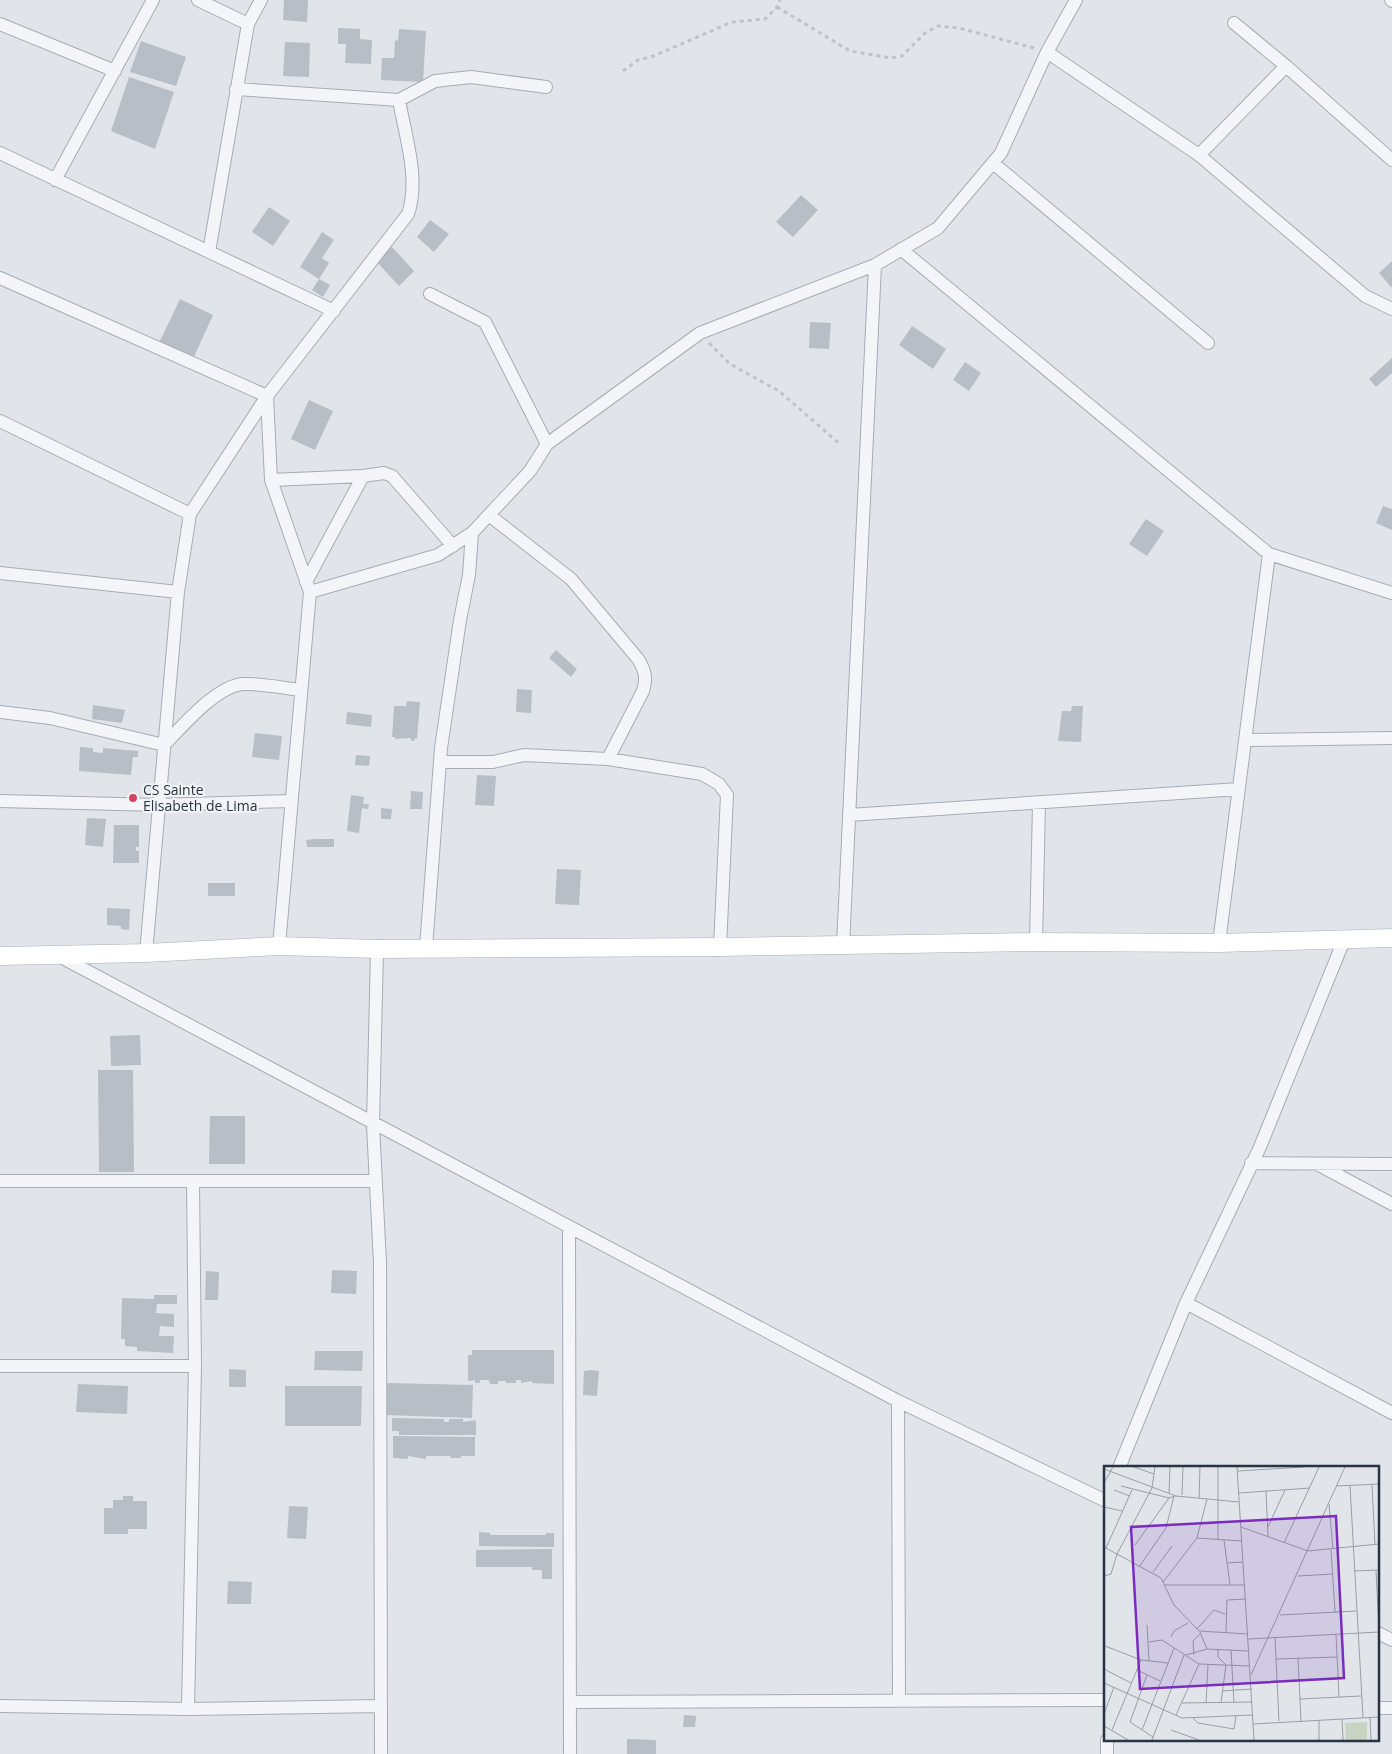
<svg xmlns="http://www.w3.org/2000/svg" width="1392" height="1754" viewBox="0 0 1392 1754" font-family="'Open Sans',sans-serif">
	<style>
		.building { fill: #b8bec6 }
		.lines { fill: none; stroke-linecap: round; stroke-linejoin: round }
		.street-casing { stroke: #a6acb4; stroke-width: 14 }
		.secondary-casing { stroke: #a6acb4; stroke-width: 19 }
		.path { stroke: #bfc3c8; stroke-width: 3; stroke-dasharray: 4 4; stroke-linecap: butt }
		.street { stroke: #f4f5f8; stroke-width: 12 }
		.secondary { stroke: #fff; stroke-width: 18 }
		.poi-dot { fill: #ce4662; stroke: #f1f4f7; stroke-width: 2 }
		.labels { text-anchor: middle; stroke-width: 4; stroke-linejoin: round; paint-order: stroke }
		.poi-label { font-size: 14px; fill: #293341; stroke: #f1f4f7; text-anchor: start }
		.inset-road { fill: none; stroke: #979ea6; stroke-width: 1 }
		.view { fill: #7b2cbf; fill-opacity: 0.15; stroke: #7b2cbf; stroke-width: 2.5 }
		.inset-edge { fill: none; stroke: #293341; stroke-width: 2.5 }
	</style>
	<rect width="100%" height="100%" fill="#e1e5ea"/>
	<path class="building" d="M284,0H308L307,22L283,20Z
		M338,28L360,29V39L372,40L371,64L345,63L346,44H338Z
		M399,29L426,31L423,82L381,80L382,58H394L395,40L398,41Z
		M141,41L186,57L176,86L130,72Z
		M285,42L310,43L309,77L283,76Z
		M129,77L174,92L155,149L111,131Z
		M801,195L818,210L793,237L776,222Z
		M269,207L290,221L273,246L252,232Z
		M430,220L449,234L434,252L417,237Z
		M322,232L334,240L322,258L329,263L319,279L300,267Z
		M392,247L414,271L399,286L376,261Z
		M1392,261V288L1379,273Z
		M319,279L330,285L323,297L312,290Z
		M180,299L213,315L193,359L159,343Z
		M810,322L831,323L829,349L809,348Z
		M912,326L946,349L933,369L899,345Z
		M1392,358V373L1376,387L1369,379Z
		M965,362L981,373L969,391L953,380Z
		M309,400L333,411L315,450L291,439Z
		M1383,506L1392,509V530L1376,523Z
		M1146,519L1164,531L1147,556L1129,544Z
		M556,650L577,669L571,677L549,658Z
		M517,689L532,690L531,713L516,712Z
		M407,701L420,702L417,739L415,738L414,741H411V738L395,739V737H392L394,706H406Z
		M93,705L125,710L122,723L92,719Z
		M1072,706H1083L1081,742L1058,741L1062,711H1071Z
		M347,712L372,715L371,727L346,724Z
		M255,733L282,736L279,760L252,757Z
		M80,747L93,748V752L103,753V748L138,751V757H133L131,775L79,771Z
		M356,755L370,756L369,766L355,765Z
		M477,775L496,776L494,806L475,805Z
		M411,791L423,792L422,809H410Z
		M351,795L364,797L363,804H369L368,809L362,808L359,833L347,831Z
		M381,808L392,809L391,819H381Z
		M87,818L106,819L103,847L85,845Z
		M114,825H139V847H136V851H139V863H113Z
		M315,839H334V847H307L306,840Z
		M557,869L581,870L579,905L555,904Z
		M208,883H235V896H208Z
		M107,908L130,909L129,930L121,929V926L107,925Z
		M140,1035L141,1065L111,1066L110,1036Z
		M98,1070H133L134,1172H99Z
		M210,1116H245V1164H209Z
		M332,1270L357,1271L356,1294L331,1293Z
		M206,1271L219,1272L218,1300H205Z
		M154,1295H177V1304H157L156,1313L174,1314V1327L160,1326L159,1336H174L173,1353L137,1351V1347L125,1346V1339H121L122,1298L154,1299Z
		M472,1350H554V1384L532,1383V1381L521,1383V1380H516V1383H506V1381H498V1384H490L489,1380H480V1383H475V1380L468,1381V1355H472Z
		M315,1351H363L362,1371L314,1370Z
		M229,1369L246,1370V1387H229Z
		M592,1370L599,1371L597,1396L583,1395L584,1371Z
		M386,1383L473,1385L472,1418L385,1415Z
		M78,1384L128,1386L127,1414L76,1412Z
		M285,1386H362L361,1426H285Z
		M392,1418L444,1419V1422H449V1419H463V1422L476,1420V1435H399V1431H392Z
		M393,1436L475,1437V1456H461V1458H450L451,1456H426V1459L408,1456V1459L393,1458Z
		M123,1496H133V1501H147V1529H128V1534H104V1508H113V1500H123Z
		M289,1506L308,1507L306,1539L287,1538Z
		M479,1532L490,1533V1535H546V1533H554V1547L479,1546Z
		M552,1549V1579H542V1570H532V1567H476V1550Z
		M228,1581L252,1582L251,1604H227Z
		M684,1715L696,1716L695,1727H683Z
		M627,1739L656,1740V1754H627Z"/>
	<g class="lines">
		<g class="street-casing">
			<path id="street" d="M198,0L248,24
				M1391,0L1392,1
				M1234,23L1286,66L1392,160
				M0,24L115,71
				M1047,52L1199,155L1365,296L1392,309
				M236,89L399,100L435,81L471,77L546,87
				M0,153L334,311
				M1199,155L1286,66
				M993,163L1208,343
				M55,180L153,0
				M901,249L1269,554L1392,593
				M209,252L248,24L261,0
				M0,278L267,396
				M430,294L485,322L547,444
				M267,396L271,480L310,592L279,946
				M0,421L190,514
				M271,480L363,476L384,473L392,476L453,546
				M489,515L571,579L638,659C645,670 647,678 643,691L608,759
				M0,573L178,592
				M306,582L363,476
				M310,592L438,555L472,533
				M0,712L50,718L164,745C182,727 216,686 243,684C262,683 282,688 301,690
				M1245,740L1392,738
				M440,762H493L524,755L608,759L702,774L719,784L727,795L720,947
				M0,801L158,805L291,801
				M849,815L1239,789
				M1036,942L1039,803
				M1219,943L1269,554
				M843,946L875,265
				M426,948L441,748L460,620L469,575L472,533L530,471L547,444L700,333L875,265L938,228L1001,153L1047,52L1076,0
				M377,949L373,1125L380,1263L381,1754
				M146,953L178,592L190,514L267,396L408,214C420,179 405,135 399,100
				M57,955L898,1401L1106,1501
				M1251,1163L1392,1164
				M1317,1164L1392,1204
				M0,1181H375
				M569,1228L570,1754
				M1186,1303L1392,1413
				M0,1366H195
				M898,1401L899,1701
				M1119,1468L1186,1303L1260,1147L1344,940
				M1378,1633L1392,1640
				M570,1702L1106,1700
				M0,1706L188,1709L381,1706
				M1378,1708H1392
				M188,1709L195,1366L193,1182
				M1107,1754V1740"/>
		</g>
		<g class="secondary-casing">
			<path id="secondary" d="M0,956L146,953L279,946L377,949L720,947L1036,942L1219,943L1392,938"/>
		</g>
		<path class="path" d="M777,7L850,51L891,58L902,56L925,33L938,26L959,28L1034,48
			M623,71L638,60L651,57L732,22L765,19L777,7L780,0
			M709,343L730,364L779,391L841,445"/>
		<use href="#street" class="street"/>
		<use href="#secondary" class="secondary"/>
	</g>
	<circle class="poi-dot" cx="133" cy="798" r="5"/>
	<g class="labels">
		<g class="poi-label">
			<text x="143" y="795">CS Sainte<tspan x="143" dy="16">Elisabeth de Lima</tspan></text>
		</g>
	</g>
	<g transform="translate(1104 1466)">
		<rect width="275" height="275" fill="#e1e5ea"/>
		<path d="M263,256V274H242L241,257Z" fill="#c7d4c2"/>
		<path class="inset-road" d="M30,1L50,8M114,1V73M133,1L150,274M0,3L72,30L135,36M134,5L200,1M0,17L9,1M268,19L271,79M17,20L65,32L71,30M232,20L275,18M246,20L259,251M10,24L26,30M162,25L164,70M65,27L66,1M135,27L206,22M78,29L79,1M95,32L96,1M225,38L229,83M0,41L18,45M137,61L204,85L275,78M164,61L181,24M93,72L138,75M120,74L126,119M180,77L215,1M31,79L65,32M0,81L57,112L70,139L95,165L144,168M2,82L28,24M227,84L231,146M123,97L139,96M35,101L62,62L70,30M250,105L275,104M272,105L275,163M49,106L68,80M0,110L7,108L13,88L48,22L51,1M194,110L229,108M59,116L93,72L103,33M61,119H141M176,149L252,145M43,159L45,195M93,163L110,144L121,148M96,166L103,183M122,167L123,134L142,133M232,168L235,231M67,171L70,165L84,157M171,172L175,255M144,173L275,166M45,176L58,174L95,198L146,200M1,180L37,194L64,197M114,184V191L122,199L117,236M127,184L130,237M82,189L103,183L144,185M90,189L89,175L97,167M194,192L197,255M172,193L233,191M0,203L27,217M33,204L56,215M43,209L26,256L49,271M147,209L241,1M0,217L78,252L149,249M118,225L148,223M196,233L257,230M78,237L148,236M102,237L104,199M0,248L10,221M72,249L95,198M266,251L267,274M89,252L94,257L130,263L132,250M238,253L239,274M215,254V274M149,258L275,251M0,260L24,274M8,264L37,194M38,264L70,182M67,264L95,274M48,274L80,189"/>
		<path class="view" d="M232,50L240,212L36,223L27,61Z"/>
		<rect width="275" height="275" class="inset-edge"/>
	</g>
</svg>
